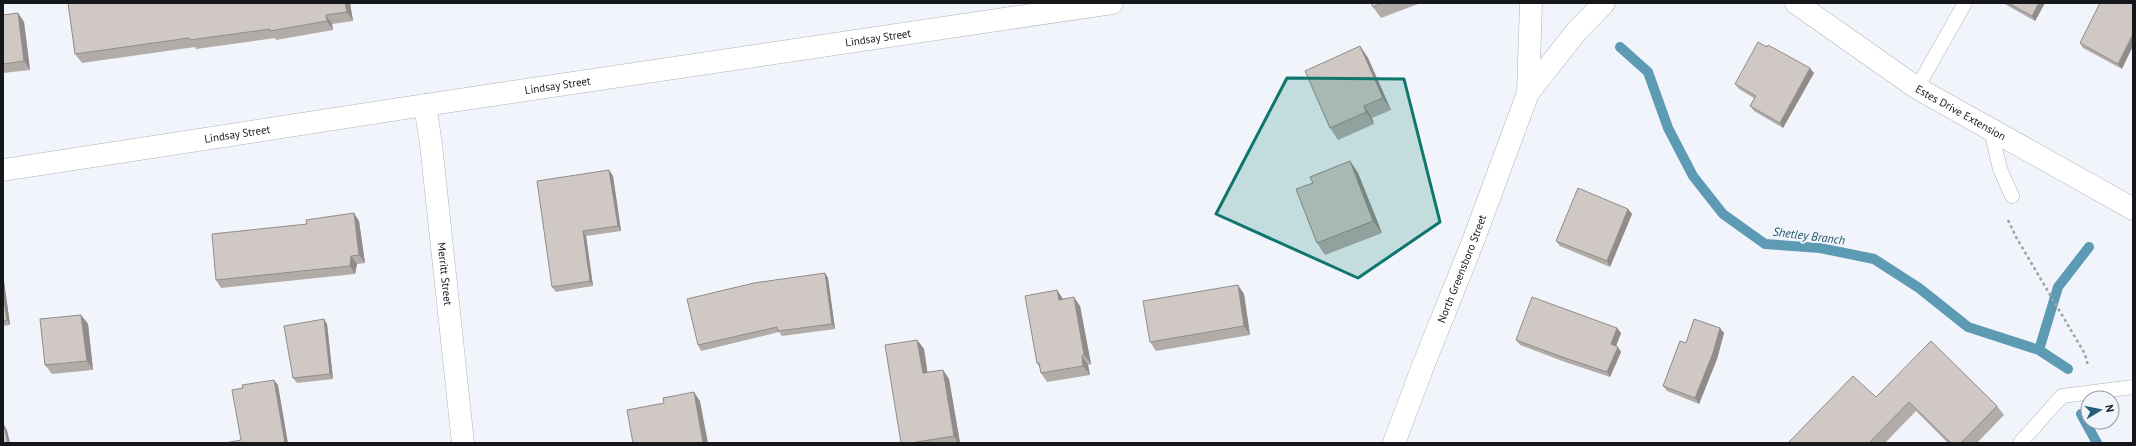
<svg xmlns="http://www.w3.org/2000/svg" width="2136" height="446" viewBox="0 0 2136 446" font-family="'PT Sans',sans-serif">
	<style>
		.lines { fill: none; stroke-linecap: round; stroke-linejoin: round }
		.stream { stroke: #5d9ab4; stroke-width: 10 }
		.lane-casing { stroke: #b0b3b9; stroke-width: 15 }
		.street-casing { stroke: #b0b3b9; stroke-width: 23 }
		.secondary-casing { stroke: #b0b3b9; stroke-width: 23 }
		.path { stroke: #9fa2a7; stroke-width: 2.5; stroke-dasharray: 3 3; stroke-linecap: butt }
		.lane { stroke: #fff; stroke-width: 14 }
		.street { stroke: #fff; stroke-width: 22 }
		.secondary { stroke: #fff; stroke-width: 22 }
		.wall { fill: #b2aca9 }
		.shaded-wall { fill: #918c8a }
		.building { fill: #cfc8c5; stroke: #918c8a }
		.marked { fill: #0f766e; fill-opacity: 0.2; stroke: #0f766e; stroke-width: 3; stroke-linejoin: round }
		.labels { text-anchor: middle; stroke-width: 4; stroke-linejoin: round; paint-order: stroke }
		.street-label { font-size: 11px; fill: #16171a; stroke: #f1f5fb }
		.water-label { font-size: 12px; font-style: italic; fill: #245467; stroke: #f1f5fb }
	</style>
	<rect width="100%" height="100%" fill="#f1f5fb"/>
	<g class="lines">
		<path class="stream" d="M1620,47L1648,72L1668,128L1693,176L1723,214L1765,244L1820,248L1874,259L1919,288L1968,327L2039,350L2068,369
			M2039,350L2058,287L2089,247
			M2081,414L2097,443"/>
		<g class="lane-casing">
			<path id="lane" d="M1917,88L1965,3
				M1991,130L2000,169L2012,196
				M2020,443L2062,396L2133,387"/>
		</g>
		<g class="street-casing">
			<g id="street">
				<path id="s1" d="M425,105L431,144L463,443"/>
				<path id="s2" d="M3,170L425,105L1112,3"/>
			</g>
		</g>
		<g class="secondary-casing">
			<g id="secondary">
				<path id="s3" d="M1796,3L1917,88L2133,209"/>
				<path d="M1528,93L1576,32L1604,3"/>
				<path id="s4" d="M1394,443L1423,366L1472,244L1528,93L1531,3"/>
			</g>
		</g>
		<path class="path" d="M2008,220L2016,237L2085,354L2088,366"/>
		<use href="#lane" class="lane"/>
		<use href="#street" class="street"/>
		<use href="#secondary" class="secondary"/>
	</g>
	<path class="wall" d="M68,3H350L353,21L332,24L333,30L276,40L275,38L196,49L195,47L82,63L75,54Z
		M1371,3H1418V4L1381,18L1373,7Z
		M2003,3H2045L2035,21Z
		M2100,3L2122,69L2083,48L2080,43Z
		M18,13L24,22L30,70L3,73V15Z
		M1360,46L1368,58L1391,110L1372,118L1374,124L1338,140L1330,128Z
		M1767,47L1814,73L1783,128L1754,111L1750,106L1754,98L1739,89L1735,84Z
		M1350,161L1358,173L1382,233L1325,255L1317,243L1313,183Z
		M609,170L613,176L621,231L586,236L593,286L556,292L552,287Z
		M1628,209L1632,214L1610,267L1560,246L1556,241Z
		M359,221L365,263L357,264L355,274L221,288L216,280Z
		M3,273L10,325L3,326Z
		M825,273L828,278L835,329L782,336L779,332L701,351L698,345Z
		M1057,290L1063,299L1080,306L1091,364L1088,365L1090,375L1047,382L1041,373L1040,368L1037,363Z
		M1244,294L1250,335L1156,351L1150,342Z
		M81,315L88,324L93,370L52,374L45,365Z
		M324,319L327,324L333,379L297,383L293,378Z
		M1617,328L1621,333L1616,346L1621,352L1610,377L1565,362L1520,345L1516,340Z
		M1724,333L1717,359L1699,404L1667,391L1663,386L1686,343Z
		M917,340L924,349L927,372L943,370L949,379L960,443H901Z
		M1876,397L1997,406L2004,415L1977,443H1948L1916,411L1885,443H1788Z"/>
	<path class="shaded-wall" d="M345,3H350L353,21L347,12Z
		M2039,3H2045L2035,21L2032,16Z
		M18,13L24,22L30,70L24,61Z
		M326,15L332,24L333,30L327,21Z
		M2133,34V46L2122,69L2118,64Z
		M1360,46L1368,58L1391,110L1383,98Z
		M1810,68L1814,73L1783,128L1780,123Z
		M1364,106L1372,118L1374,124L1366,112Z
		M1350,161L1358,173L1382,233L1373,221Z
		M609,170L613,176L621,231L618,226Z
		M1628,209L1632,214L1610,267L1607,261Z
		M354,213L359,221L365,263L359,255Z
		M583,231L586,236L593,286L590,281Z
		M351,256L357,264L355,274L350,266Z
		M3,273V274L10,325L7,320L3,293Z
		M825,273L828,278L835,329L832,324Z
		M1238,285L1244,294L1250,335L1244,326Z
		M1057,290L1063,299L1059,300Z
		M1074,297L1080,306L1091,364L1084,355Z
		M81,315L88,324L93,370L87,361Z
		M324,319L327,324L333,379L330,374Z
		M1617,328L1621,333L1615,349L1611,344Z
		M1720,328L1724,333L1717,359L1699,404L1695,398Z
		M917,340L924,349L929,382L923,373Z
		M1618,347L1621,352L1610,377L1607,372Z
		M1082,356L1088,365L1090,375L1083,366Z
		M943,370L949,379L960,443H958L954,436Z
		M274,380L278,385L288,443H285Z
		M694,392L700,401L708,443H703Z
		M4,425L7,430L10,443H8Z"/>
	<path class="building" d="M68,3H345L347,12L326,15L327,21L270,31V29L190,40L189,38L75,54Z
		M1371,3H1382L1373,7Z
		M2008,3H2039L2032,16Z
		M2100,3H2130L2133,5V34L2118,64L2080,43Z
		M18,13L24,61L3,64V15Z
		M1758,42L1767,47L1768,45L1810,68L1780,123L1750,106L1756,96L1735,84Z
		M1360,46L1383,98L1364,106L1366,112L1330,128L1305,71Z
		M1350,161L1373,221L1317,243L1296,189L1313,183L1310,177Z
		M609,170L618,226L583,231L590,281L552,287L537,181Z
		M1578,188L1628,209L1607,261L1556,241Z
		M354,213L359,255L351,256L350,266L216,280L212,234L307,224L306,220Z
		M825,273L832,324L778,331L777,327L698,345L687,299L754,283Z
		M1238,285L1244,326L1150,342L1143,301Z
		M1057,290L1059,300L1074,297L1084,355L1082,356L1083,366L1041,373L1039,363H1037L1025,296Z
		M3,293L7,320L3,321Z
		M1532,297L1617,328L1611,344L1618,347L1607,372L1562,357L1516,340Z
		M81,315L87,361L45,365L40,319Z
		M324,319L330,374L293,378L284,326Z
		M1694,319L1720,328L1713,353L1695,398L1663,386L1680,341L1686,343Z
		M917,340L923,373L943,370L954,436L911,443H901L885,345Z
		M1931,341L1997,406L1961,443H1951L1909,402L1869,443H1788L1853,376L1876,397Z
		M274,380L285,443H225L241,440L232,390L243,388L242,385Z
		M694,392L703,443H633L627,410L664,403L663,398Z
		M3,425H4L8,443H3Z"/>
	<path class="marked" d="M1287,78L1404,79L1440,222L1358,278L1216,214Z"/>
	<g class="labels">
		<g class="street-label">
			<text dy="4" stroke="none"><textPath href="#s2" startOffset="885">Lindsay Street</textPath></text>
			<text dy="4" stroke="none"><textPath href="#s2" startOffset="561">Lindsay Street</textPath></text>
			<text dy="4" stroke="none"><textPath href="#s3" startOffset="198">Estes Drive Extension</textPath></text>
			<text dy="4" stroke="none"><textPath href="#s2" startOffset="237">Lindsay Street</textPath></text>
			<text dy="4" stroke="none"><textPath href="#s4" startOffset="187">North Greensboro Street</textPath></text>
			<text dy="4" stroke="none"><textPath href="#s1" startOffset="170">Merritt Street</textPath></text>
		</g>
		<g class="water-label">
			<text transform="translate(1809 236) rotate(7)" y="4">Shetley Branch</text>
		</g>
	</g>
	<rect width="2136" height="446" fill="none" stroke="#16171a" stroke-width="8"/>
	<g transform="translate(2100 410) rotate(80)"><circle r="19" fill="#f1f5fb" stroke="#999ca1"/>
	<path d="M0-3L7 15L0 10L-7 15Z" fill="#235f77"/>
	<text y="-6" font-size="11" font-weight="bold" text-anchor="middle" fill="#16171a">N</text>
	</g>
</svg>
